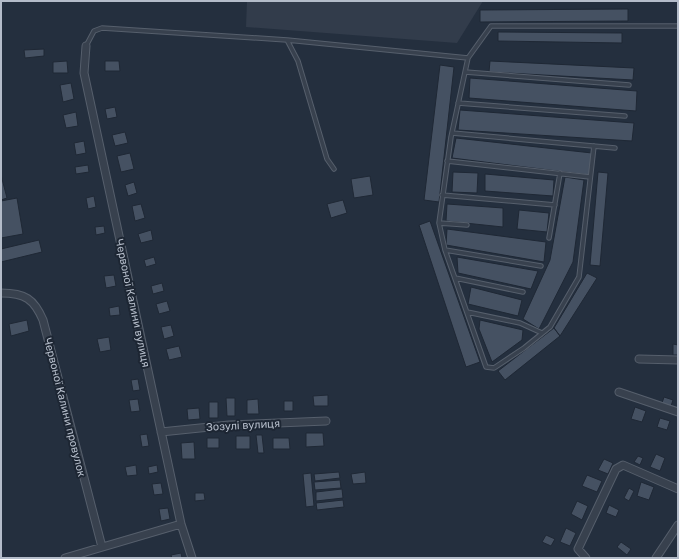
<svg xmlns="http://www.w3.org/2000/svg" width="679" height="559" viewBox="0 0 679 559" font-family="Rubik,sans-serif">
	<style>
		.airport { fill: #323c4b }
		.building { fill: #455162; stroke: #1f2835 }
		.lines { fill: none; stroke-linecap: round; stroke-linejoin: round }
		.lane-casing { stroke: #565f6c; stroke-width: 5.5 }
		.street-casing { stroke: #565f6c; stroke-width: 9 }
		.lane { stroke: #38414e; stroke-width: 3.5 }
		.street { stroke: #38414e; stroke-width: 7 }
		.labels { text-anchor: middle; stroke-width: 4; stroke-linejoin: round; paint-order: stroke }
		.street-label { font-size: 11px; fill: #b4bcc9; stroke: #1d2633 }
	</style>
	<rect width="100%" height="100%" fill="#242f3e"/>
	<path class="airport" d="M247,1H483L457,43L246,27Z"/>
	<path class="building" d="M628,9V21L480,22V10Z
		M498,32L622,33V43L498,41Z
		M44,49V56L25,58L24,50Z
		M67,61L68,73H53V62Z
		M105,61H119L120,71H105Z
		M490,61L634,68L633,80L489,72Z
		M440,65L454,67L439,202L424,200Z
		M470,78L637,91L636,111L469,98Z
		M71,83L74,99L63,102L60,85Z
		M115,107L117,117L107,119L105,109Z
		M460,110L634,123L632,141L458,130Z
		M76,112L78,126L66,128L63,115Z
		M125,132L128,143L115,146L112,135Z
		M456,138L592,153L589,175L452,158Z
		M84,141L86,153L76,155L74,143Z
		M130,153L134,169L121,172L117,156Z
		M88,165L89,172L76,174L75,167Z
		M453,172L478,173L477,193L452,192Z
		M598,172L608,173L600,266L590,265Z
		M485,174L554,180L553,196L485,191Z
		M1,175L7,198L1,200Z
		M370,176L373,195L354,198L351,179Z
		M565,177L584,180L573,262L539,329L523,319L550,260Z
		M134,182L137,193L128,196L125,185Z
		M94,196L96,207L88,209L86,198Z
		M17,198L23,234L1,238V201Z
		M343,200L347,213L331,218L327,204Z
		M141,204L145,218L135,221L132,206Z
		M447,204L503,208V227L446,221Z
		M519,210L549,213L547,232L517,229Z
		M430,221L480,362L466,367L419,225Z
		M104,226L105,233L96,235L95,227Z
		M447,229L546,242L544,262L446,245Z
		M151,230L153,240L141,243L138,234Z
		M39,240L42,252L1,262V249Z
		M154,257L156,264L146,267L144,260Z
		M457,257L538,271L531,289L458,273Z
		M587,273L597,278L560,336L554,328Z
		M114,275L116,286L106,288L104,276Z
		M162,283L164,291L153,294L151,286Z
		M471,287L522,300L518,316L468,304Z
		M167,301L170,311L159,314L156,304Z
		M119,306L120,315L110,316L109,308Z
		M27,320L29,331L11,336L9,324Z
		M480,320L523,330L522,340L492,362L479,329Z
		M171,325L174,336L164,339L161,327Z
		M554,328L560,336L505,380L498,371Z
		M109,337L111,350L100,352L97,339Z
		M673,344L678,345V355H673Z
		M179,346L182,357L169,360L166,349Z
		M138,379L140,390L133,391L131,380Z
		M328,395V406H314L313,396Z
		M664,397L673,400L671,406L662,403Z
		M226,398H235V416H227Z
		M138,399L140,411L131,412L129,400Z
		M258,399L259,414H247V400Z
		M284,401H293V411H284Z
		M209,402H218V418H209Z
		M635,407L646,411L642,422L631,419Z
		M199,408L200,419L188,420L187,409Z
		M660,418L670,421L667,430L657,427Z
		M306,433H323L324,446L306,447Z
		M147,434L149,446L142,447L140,435Z
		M256,435H262L264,453H258Z
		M236,436H250V449H236Z
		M207,438H219V448H207Z
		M273,438H289L290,449H273Z
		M194,442L195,459H182L181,443Z
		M656,454L665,458L660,471L650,467Z
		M638,456L643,458L640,465L634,462Z
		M604,459L613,463L608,474L598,470Z
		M136,465L137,475L127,476L125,467Z
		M157,465L158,472L149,474L148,467Z
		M339,472L340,478L315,481L314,474Z
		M365,472L366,483L353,484L351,474Z
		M311,473L314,506L306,507L303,474Z
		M587,475L602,481L597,492L582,486Z
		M340,480L341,488L315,490L314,482Z
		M641,482L654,487L649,500L637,496Z
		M161,483L163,494L154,495L152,484Z
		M629,488L634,491L629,501L624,498Z
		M342,489L343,498L316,501V492Z
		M195,493H204L205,500L195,501Z
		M343,500L344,507L317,510L316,503Z
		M577,501L588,506L582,520L571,514Z
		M609,505L619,510L616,517L606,513Z
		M168,508L170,519L161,521L159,509Z
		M566,528L576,533L570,546L560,542Z
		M546,535L555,539L551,546L542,542Z
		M621,542L631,549L627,555L617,547Z
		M181,553L182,558H172L171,555Z"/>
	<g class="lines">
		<g class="lane-casing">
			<path id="lane" d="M287,40L298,61L327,159L334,169
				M86,46L94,31L102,28L287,40L468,58L491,26H678
				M468,58L451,137L439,223L445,250L486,367L494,368L524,348L550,327L579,277L594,146
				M465,72L629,85
				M458,103L625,116
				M452,133L615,148
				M447,161L590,177
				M442,195L555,205
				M439,223L467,225
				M549,238L560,173
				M445,250L541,266
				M455,278L523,292
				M467,312L520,323L542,333"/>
		</g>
		<g class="street-casing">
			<path id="street" d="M86,46L84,73L181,524L192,558
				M1,293C25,293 34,299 43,320L102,547
				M639,359L678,360
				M619,392L678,412
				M161,432L229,425L326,421
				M65,558L181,524
				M586,558L578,549L616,469L623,465L678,489
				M656,558L678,525"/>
		</g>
		<use href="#lane" class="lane"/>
		<use href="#street" class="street"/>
	</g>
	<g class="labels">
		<g class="street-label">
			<text transform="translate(133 303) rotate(78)" y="4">Червоної Калини вулиця</text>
			<text transform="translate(65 407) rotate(76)" y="4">Червоної Калини провулок</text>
			<text transform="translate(243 425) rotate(-3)" y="4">Зозулі вулиця</text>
		</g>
	</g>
	<rect width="679" height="559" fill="none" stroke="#b4bcc9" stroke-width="4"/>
</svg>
